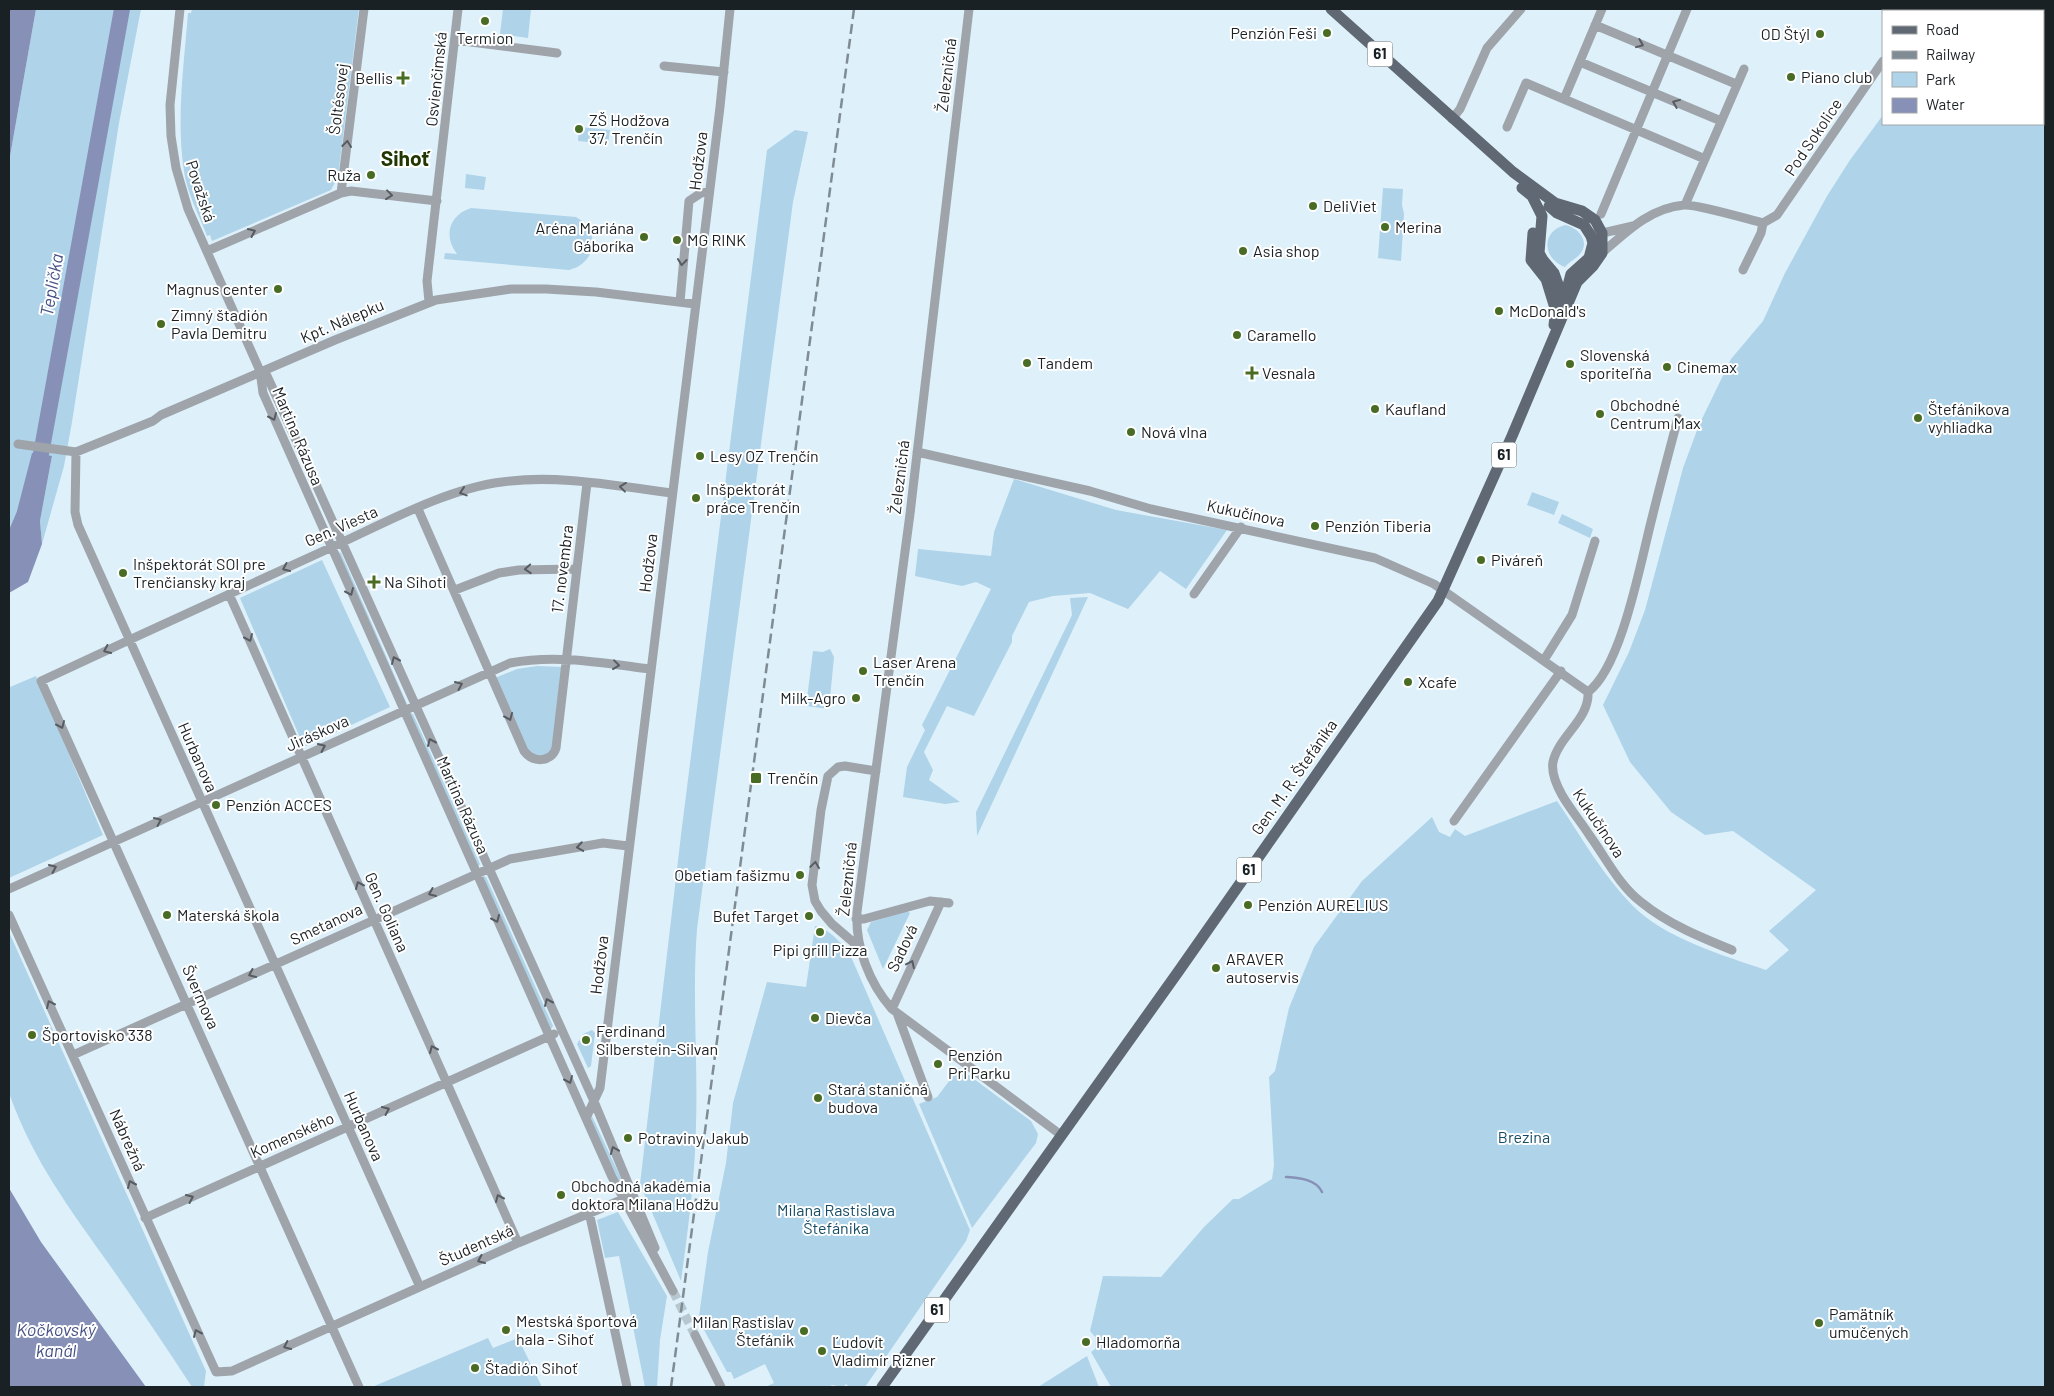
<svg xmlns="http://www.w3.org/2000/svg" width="2054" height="1396" viewBox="0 0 2054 1396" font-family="Barlow,sans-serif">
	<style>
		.green { fill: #afd3e8 }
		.water { fill: #8791b7 }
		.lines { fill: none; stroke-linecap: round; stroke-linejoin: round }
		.stream { stroke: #8791b7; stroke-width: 2.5 }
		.river { stroke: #8791b7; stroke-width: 16 }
		.minor-tunnel { stroke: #b7c7d0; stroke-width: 9; stroke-dasharray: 9 4.5; stroke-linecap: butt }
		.minor { stroke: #9fa4ab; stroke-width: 9 }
		.major { stroke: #5f6873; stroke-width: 11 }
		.rail { stroke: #7f8c94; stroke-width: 2.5; stroke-dasharray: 10 5; stroke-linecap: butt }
		.oneway { stroke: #565c61 }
		.poi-dot { fill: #496c24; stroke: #fff; stroke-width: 2 }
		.labels { text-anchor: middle; stroke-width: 4; stroke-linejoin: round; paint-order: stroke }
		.shield { fill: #fff; stroke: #5f6466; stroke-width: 1 }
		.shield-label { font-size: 15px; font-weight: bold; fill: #1a2125 }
		.poi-label { font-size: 16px; fill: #1a2125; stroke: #fff; text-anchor: start }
		.street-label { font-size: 16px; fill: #1a2125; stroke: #fff }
		.park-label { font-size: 16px; fill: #154c65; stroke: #fff }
		.water-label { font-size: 18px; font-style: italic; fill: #465286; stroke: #fff }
		.district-label { font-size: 21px; font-weight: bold; fill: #203704; stroke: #fff }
	</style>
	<rect width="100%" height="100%" fill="#def1fb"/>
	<path class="green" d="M36,9H141L119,123L72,422L64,466L42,544L40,521L52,456L17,511L9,530V162Z
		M192,9H359L338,177L331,190L212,241L210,235L207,236C199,215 187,193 184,171C176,119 184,65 188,13H191Z
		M503,9H531L528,38L500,34Z
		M1967,9H2045V1387H1111L1091,1352L1095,1349V1337L1090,1331L1103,1276L1161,1277L1204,1227L1233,1199H1239L1272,1179L1274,1165L1269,1077L1275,1071L1289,1008L1314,947L1362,881L1432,817L1439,832L1450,837L1455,829L1465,836L1557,801C1581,836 1603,876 1633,906C1664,938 1725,956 1766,970L1789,950L1769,931L1816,890L1733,831L1705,835L1671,812L1630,762L1603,705L1629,652L1645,610L1683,468L1699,425L1731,359L1763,321L1785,273L1827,196L1850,160L1883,115V124H2043V11H1965Z
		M579,127L610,130L608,144L578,141Z
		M795,130L808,132L793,202L697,929C692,994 698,1060 696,1126C695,1178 688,1230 681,1281L640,1184L681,835L767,150Z
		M466,174L486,177L484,190L465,188Z
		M1383,188L1403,189L1402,205L1404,214L1401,261L1378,258Z
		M471,208L576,217C601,231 597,263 569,270L444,259L445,253L457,254C443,236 449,215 471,208Z
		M1565,225C1577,227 1591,241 1580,254C1576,259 1570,261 1565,267C1543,259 1540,232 1565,225Z
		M1014,479L1116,510L1227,530L1186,589L1160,571L1128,609L1090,593L1053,596L1029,602L1012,636V642L974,716L947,706L924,752L933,770L929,780L960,802L945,804L903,797L907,767L925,730L922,725L991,589L976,582L962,586L915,576L918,549L991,556L994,532Z
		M1532,492L1559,502L1554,515L1527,505Z
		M1562,514L1593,529L1590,538L1558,523Z
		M338,552L341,553L407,704H405Z
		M322,560L390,707L304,747L240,598Z
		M1088,597L977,836L976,812L1072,615L1070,598Z
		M830,649L834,657L829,709L806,706L813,651L823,652Z
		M537,666L563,667L553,746L546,755L538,757L527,750L495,678L517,669Z
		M36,676L103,835L9,878V684L10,687Z
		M410,713L413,714L480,864L478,867Z
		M483,876L486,877L553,1026L551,1029L482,879Z
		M907,911L910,913L883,969L867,930L871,922Z
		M815,926C828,927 846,947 852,959L970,1230L966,1241L865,1387H849L846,1384L843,1387L832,1385L829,1387H765L774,1383L765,1364L734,1379L731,1372H727L703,1328L699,1316L708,1252L726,1163L733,1103L767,982L806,987Z
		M9,932L206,1371L204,1387H192C166,1347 139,1307 111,1267C70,1209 33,1161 9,1093Z
		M592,1030L595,1033L591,1066L588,1068L577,1044L583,1034Z
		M959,1068L1031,1121L1038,1134L1036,1143L972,1228L919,1104L937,1097Z
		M591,1114L626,1189L624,1192L591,1121Z
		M618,1212L667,1296L660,1340L657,1387H645L619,1256L605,1258L597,1220Z
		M488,1338L493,1348L518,1338L542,1387H372Z
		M1087,1356L1099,1387H1038Z"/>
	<path class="water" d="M9,9H36L9,162Z
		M32,453L52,456L40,521L42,544L28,582L9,593V530L17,511Z
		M9,1188L41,1242L146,1387H9Z"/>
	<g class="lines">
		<path class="stream" d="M1286,1177C1299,1178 1316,1179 1322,1192"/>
		<path class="river" d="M37,476L122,9"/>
		<path class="minor-tunnel" d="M673,1291L695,1335"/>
		<path class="minor" d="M180,9L170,105L171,136L176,168L188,209L260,371L263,393L612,1177L673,1291
			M969,9L910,514L857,912C855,946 869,983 892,1009L1061,1135
			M1595,25L1736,84
			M455,40L557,53
			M1580,62L1721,121
			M664,66L724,72
			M1564,99L1602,9
			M1452,119L1460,109L1487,48L1521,9
			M1507,127L1526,83L1705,159
			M341,193L364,9
			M1685,205L1744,69
			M1601,214L1687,9
			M1597,232H1607L1633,226
			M207,251L341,193L351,191L437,201
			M1602,253C1626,232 1650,208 1684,205C1697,204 1747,219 1763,223L1777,215L1883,61
			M1743,270L1761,233L1763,223
			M429,302L427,281L458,9
			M680,302L689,201L701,193L709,192
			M260,371L267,376L273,389L593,1099L655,1248
			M18,444L76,452L153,421L161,415L335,340L436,300L511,289H546L596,292L695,304
			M76,452L75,512L78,525L420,1287
			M917,452L1090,491L1151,509L1375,558L1434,584L1588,692C1590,719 1558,737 1553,762C1551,773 1557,786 1562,795C1570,809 1581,822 1590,836C1606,858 1619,885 1641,902C1668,924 1700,937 1732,950
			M418,509L524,751C533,763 551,763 556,748L587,483
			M455,590L499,573L519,570L576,569
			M229,594L518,1243
			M1194,594L1241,527
			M1544,660L1572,615L1595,541
			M1588,692C1622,667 1641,560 1652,518C1660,485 1669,452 1678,418
			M1454,821L1561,671
			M9,889L510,663C557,654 603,663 650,669
			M9,915L216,1372L232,1371L518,1243L626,1198
			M856,919H864L930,901L949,903
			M860,948L832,924L821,911L815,901L812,885L821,810L828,776L838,767L845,766L876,771
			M892,1009L941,902
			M897,1013L928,1097
			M73,1055L510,859L603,843L628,846
			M586,1118L600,1088L720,107L730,9
			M589,1212L627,1387
			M145,1218L554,1034
			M695,1335L721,1387
			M359,1387L41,681C137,636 234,592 330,548C383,524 445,489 502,482C558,474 616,486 672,493"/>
		<path class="major" d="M1522,188L1532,196L1542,216L1539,253L1543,260L1554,273L1559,287L1554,325
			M1549,206L1557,213L1584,225L1591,236L1593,243L1589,258L1571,274L1565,297
			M1533,233L1531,260L1546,279L1554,305
			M882,1387L1178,972L1438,601L1512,436L1577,282L1593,266L1602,253V233L1595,220L1582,211L1555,203L1513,172L1331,9"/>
		<path class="rail" d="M671,1387L854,9"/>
	</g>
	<defs><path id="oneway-chevron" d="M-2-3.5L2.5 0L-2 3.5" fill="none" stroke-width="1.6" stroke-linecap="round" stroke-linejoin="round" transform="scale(1.25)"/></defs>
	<g class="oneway">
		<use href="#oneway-chevron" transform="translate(1640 44) rotate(22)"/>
		<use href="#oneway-chevron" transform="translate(1676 103) rotate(-158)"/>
		<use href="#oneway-chevron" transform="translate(347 144) rotate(-83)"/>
		<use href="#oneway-chevron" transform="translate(389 195) rotate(7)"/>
		<use href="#oneway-chevron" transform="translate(252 232) rotate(-24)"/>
		<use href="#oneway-chevron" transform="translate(682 262) rotate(96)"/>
		<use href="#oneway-chevron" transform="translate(273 417) rotate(66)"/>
		<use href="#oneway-chevron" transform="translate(623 487) rotate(-173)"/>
		<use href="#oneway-chevron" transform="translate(463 492) rotate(162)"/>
		<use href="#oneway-chevron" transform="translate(286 568) rotate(156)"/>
		<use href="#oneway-chevron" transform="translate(528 569) rotate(176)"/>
		<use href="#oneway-chevron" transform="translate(350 592) rotate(66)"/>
		<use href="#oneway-chevron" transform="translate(249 638) rotate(66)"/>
		<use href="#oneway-chevron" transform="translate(107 650) rotate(155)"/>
		<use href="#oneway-chevron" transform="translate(395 660) rotate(-114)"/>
		<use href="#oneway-chevron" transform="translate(616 665) rotate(7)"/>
		<use href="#oneway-chevron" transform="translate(459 685) rotate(-24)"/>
		<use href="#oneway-chevron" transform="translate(509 717) rotate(67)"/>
		<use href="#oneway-chevron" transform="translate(61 725) rotate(66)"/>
		<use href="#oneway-chevron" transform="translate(431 742) rotate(-114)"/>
		<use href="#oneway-chevron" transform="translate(322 747) rotate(-24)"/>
		<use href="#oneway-chevron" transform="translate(158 821) rotate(-24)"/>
		<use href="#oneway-chevron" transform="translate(580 847) rotate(171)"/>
		<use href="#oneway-chevron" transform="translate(815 865) rotate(-82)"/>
		<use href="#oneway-chevron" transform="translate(53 868) rotate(-24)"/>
		<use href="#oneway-chevron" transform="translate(359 885) rotate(-114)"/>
		<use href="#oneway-chevron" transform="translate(432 893) rotate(157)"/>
		<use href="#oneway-chevron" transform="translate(496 919) rotate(66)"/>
		<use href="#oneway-chevron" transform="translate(911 964) rotate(-65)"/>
		<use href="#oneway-chevron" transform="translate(252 974) rotate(156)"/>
		<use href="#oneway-chevron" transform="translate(548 1002) rotate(-114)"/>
		<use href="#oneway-chevron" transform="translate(50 1004) rotate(-115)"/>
		<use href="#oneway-chevron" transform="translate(433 1049) rotate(-114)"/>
		<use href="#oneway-chevron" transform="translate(569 1080) rotate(66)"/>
		<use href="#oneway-chevron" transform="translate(386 1110) rotate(-24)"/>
		<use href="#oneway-chevron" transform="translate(614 1150) rotate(-112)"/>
		<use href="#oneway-chevron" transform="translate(131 1184) rotate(-114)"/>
		<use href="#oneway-chevron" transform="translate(190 1198) rotate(-24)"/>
		<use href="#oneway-chevron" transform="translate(499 1198) rotate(-114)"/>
		<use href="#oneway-chevron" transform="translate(481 1260) rotate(156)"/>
		<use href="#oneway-chevron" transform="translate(197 1333) rotate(-114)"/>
		<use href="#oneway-chevron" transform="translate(287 1346) rotate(155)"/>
	</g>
	<g class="poi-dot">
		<circle cx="485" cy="21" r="5"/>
		<circle cx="1327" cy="33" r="5"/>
		<circle cx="1820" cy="34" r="5"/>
		<circle cx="1791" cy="77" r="5"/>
		<path d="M400.5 70.5h5v5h5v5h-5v5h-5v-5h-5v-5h5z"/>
		<circle cx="579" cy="129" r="5"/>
		<circle cx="371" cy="175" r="5"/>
		<circle cx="1313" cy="206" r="5"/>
		<circle cx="1385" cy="227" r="5"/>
		<circle cx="644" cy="237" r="5"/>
		<circle cx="677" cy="240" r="5"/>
		<circle cx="1243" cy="251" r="5"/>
		<circle cx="278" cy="289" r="5"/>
		<circle cx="1499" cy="311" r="5"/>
		<circle cx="161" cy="324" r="5"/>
		<circle cx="1237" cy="335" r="5"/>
		<circle cx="1027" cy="363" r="5"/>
		<circle cx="1570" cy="364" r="5"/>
		<circle cx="1667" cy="367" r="5"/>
		<path d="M1249.5 365.5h5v5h5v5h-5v5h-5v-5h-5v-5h5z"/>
		<circle cx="1375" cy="409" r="5"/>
		<circle cx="1600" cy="414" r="5"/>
		<circle cx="1918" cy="418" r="5"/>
		<circle cx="1131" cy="432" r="5"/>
		<circle cx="700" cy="456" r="5"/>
		<circle cx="696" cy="498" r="5"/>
		<circle cx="1315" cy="526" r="5"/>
		<circle cx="1481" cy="560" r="5"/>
		<circle cx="123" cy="573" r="5"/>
		<path d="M371.5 574.5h5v5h5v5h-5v5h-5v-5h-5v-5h5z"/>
		<circle cx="863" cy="671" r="5"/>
		<circle cx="1408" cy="682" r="5"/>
		<circle cx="856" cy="698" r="5"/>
		<rect x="750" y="772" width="12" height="12" rx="2.5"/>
		<circle cx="216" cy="805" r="5"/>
		<circle cx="800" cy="875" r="5"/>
		<circle cx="1248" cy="905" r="5"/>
		<circle cx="167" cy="915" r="5"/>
		<circle cx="809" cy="916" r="5"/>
		<circle cx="820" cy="932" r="5"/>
		<circle cx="1216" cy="968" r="5"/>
		<circle cx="815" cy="1018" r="5"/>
		<circle cx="32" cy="1035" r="5"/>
		<circle cx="586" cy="1040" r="5"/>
		<circle cx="938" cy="1064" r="5"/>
		<circle cx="818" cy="1098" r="5"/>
		<circle cx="628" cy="1138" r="5"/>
		<circle cx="561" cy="1195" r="5"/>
		<circle cx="1819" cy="1323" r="5"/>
		<circle cx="506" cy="1330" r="5"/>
		<circle cx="804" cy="1331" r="5"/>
		<circle cx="1086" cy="1342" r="5"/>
		<circle cx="822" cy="1351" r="5"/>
		<circle cx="475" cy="1368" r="5"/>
	</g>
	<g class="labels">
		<g class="shield">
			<rect x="1367.5" y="41.5" width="25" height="25" rx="4"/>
			<rect x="1491.5" y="442.5" width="25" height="25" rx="4"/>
			<rect x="1236.5" y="857.5" width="25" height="25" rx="4"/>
			<rect x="924.5" y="1297.5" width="25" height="25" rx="4"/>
		</g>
		<g class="shield-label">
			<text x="1380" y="59">61</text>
			<text x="1504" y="460">61</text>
			<text x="1249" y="875">61</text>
			<text x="937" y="1315">61</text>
		</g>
		<g class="poi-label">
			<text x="1317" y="39" text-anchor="end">Penzión Feši</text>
			<text x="1810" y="40" text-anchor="end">OD Štýl</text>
			<text x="485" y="44" text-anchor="middle">Termion</text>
			<text x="1801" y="83">Piano club</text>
			<text x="393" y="84" text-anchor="end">Bellis</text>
			<text x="589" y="126">ZŠ Hodžova<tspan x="589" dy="18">37, Trenčín</tspan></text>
			<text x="361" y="181" text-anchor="end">Ruža</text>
			<text x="1323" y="212">DeliViet</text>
			<text x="1395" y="233">Merina</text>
			<text x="634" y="234" text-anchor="end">Aréna Mariána<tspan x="634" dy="18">Gáboríka</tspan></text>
			<text x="687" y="246">MG RINK</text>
			<text x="1253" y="257">Asia shop</text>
			<text x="268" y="295" text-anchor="end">Magnus center</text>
			<text x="1509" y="317">McDonald's</text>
			<text x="171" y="321">Zimný štadión<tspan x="171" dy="18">Pavla Demitru</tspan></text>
			<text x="1247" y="341">Caramello</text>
			<text x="1580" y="361">Slovenská<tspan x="1580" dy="18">sporiteľňa</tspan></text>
			<text x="1037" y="369">Tandem</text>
			<text x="1677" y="373">Cinemax</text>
			<text x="1262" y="379">Vesnala</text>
			<text x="1610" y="411">Obchodné<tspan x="1610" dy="18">Centrum Max</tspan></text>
			<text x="1385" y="415">Kaufland</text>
			<text x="1928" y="415">Štefánikova<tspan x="1928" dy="18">vyhliadka</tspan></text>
			<text x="1141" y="438">Nová vlna</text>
			<text x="710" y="462">Lesy OZ Trenčín</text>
			<text x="706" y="495">Inšpektorát<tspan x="706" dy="18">práce Trenčín</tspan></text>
			<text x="1325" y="532">Penzión Tiberia</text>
			<text x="1491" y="566">Piváreň</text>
			<text x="133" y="570">Inšpektorát SOI pre<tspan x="133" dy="18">Trenčiansky kraj</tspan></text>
			<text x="384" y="588">Na Sihoti</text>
			<text x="873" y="668">Laser Arena<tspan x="873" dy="18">Trenčín</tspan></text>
			<text x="1418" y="688">Xcafe</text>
			<text x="846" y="704" text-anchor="end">Milk-Agro</text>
			<text x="767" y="784">Trenčín</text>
			<text x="226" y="811">Penzión ACCES</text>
			<text x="790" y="881" text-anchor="end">Obetiam fašizmu</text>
			<text x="1258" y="911">Penzión AURELIUS</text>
			<text x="177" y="921">Materská škola</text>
			<text x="799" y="922" text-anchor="end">Bufet Target</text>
			<text x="820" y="956" text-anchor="middle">Pipi grill Pizza</text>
			<text x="1226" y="965">ARAVER<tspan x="1226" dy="18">autoservis</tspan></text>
			<text x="825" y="1024">Dievča</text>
			<text x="596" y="1037">Ferdinand<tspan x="596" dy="18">Silberstein-Silvan</tspan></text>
			<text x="42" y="1041">Športovisko 338</text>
			<text x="948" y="1061">Penzión<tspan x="948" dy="18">Pri Parku</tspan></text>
			<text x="828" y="1095">Stará staničná<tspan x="828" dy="18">budova</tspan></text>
			<text x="638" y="1144">Potraviny Jakub</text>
			<text x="571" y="1192">Obchodná akadémia<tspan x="571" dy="18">doktora Milana Hodžu</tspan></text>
			<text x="1829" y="1320">Pamätník<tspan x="1829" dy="18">umučených</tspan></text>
			<text x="516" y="1327">Mestská športová<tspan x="516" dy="18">hala - Sihoť</tspan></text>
			<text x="794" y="1328" text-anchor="end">Milan Rastislav<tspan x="794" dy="18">Štefánik</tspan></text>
			<text x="832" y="1348">Ľudovít<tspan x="832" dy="18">Vladimír Rizner</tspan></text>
			<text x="1096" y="1348">Hladomorňa</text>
			<text x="485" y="1374">Štadión Sihoť</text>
		</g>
		<g class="street-label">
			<text transform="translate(946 75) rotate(-83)" y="6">Železničná</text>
			<text transform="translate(436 79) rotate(-84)" y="6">Osvienčimská</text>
			<text transform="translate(338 99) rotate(-83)" y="6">Šoltésovej</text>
			<text transform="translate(1813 137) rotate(-56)" y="6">Pod Sokolice</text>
			<text transform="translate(698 161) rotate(-83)" y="6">Hodžova</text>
			<text transform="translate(201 191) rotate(72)" y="6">Považská</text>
			<text transform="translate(342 321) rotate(-23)" y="6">Kpt. Nálepku</text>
			<text transform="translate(298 436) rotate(67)" y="6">Martina Rázusa</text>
			<text transform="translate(899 477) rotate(-83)" y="6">Železničná</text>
			<text transform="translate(1246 513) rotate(12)" y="6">Kukučínova</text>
			<text transform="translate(341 526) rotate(-24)" y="6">Gen. Viesta</text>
			<text transform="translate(648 563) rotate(-83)" y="6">Hodžova</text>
			<text transform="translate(562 569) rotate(-83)" y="6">17. novembra</text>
			<text transform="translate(317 733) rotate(-24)" y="6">Jiráskova</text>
			<text transform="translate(198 757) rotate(66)" y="6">Hurbanova</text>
			<text transform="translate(1294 777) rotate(-55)" y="6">Gen. M. R. Štefánika</text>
			<text transform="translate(463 805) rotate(66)" y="6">Martina Rázusa</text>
			<text transform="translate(1599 823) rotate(56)" y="6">Kukučínova</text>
			<text transform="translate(847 879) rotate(-84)" y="6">Železničná</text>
			<text transform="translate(387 912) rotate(66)" y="6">Gen. Goliana</text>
			<text transform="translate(326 924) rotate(-25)" y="6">Smetanova</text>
			<text transform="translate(902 948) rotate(-65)" y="6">Sadová</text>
			<text transform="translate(599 965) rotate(-83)" y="6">Hodžova</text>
			<text transform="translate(201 997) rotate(66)" y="6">Švermova</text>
			<text transform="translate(364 1126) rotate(66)" y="6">Hurbanova</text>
			<text transform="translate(292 1135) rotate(-24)" y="6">Komenského</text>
			<text transform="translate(128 1140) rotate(66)" y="6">Nábrežná</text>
			<text transform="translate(476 1245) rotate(-24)" y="6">Študentská</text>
		</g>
		<g class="park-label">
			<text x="1524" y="1143">Brezina</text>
			<text x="836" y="1216">Milana Rastislava<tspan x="836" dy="18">Štefánika</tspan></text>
		</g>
		<g class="water-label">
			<text transform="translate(52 285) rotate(-80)" y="6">Teplička</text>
			<text x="56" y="1336">Kočkovský<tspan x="56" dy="21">kanál</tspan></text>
		</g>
		<g class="district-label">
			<text x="405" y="166">Sihoť</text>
		</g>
	</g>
	<rect width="2054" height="1396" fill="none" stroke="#1a2125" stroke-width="20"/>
	<rect x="1882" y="10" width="162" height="115" fill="#ffffff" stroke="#a3a6a8"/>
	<rect x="1892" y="26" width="25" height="8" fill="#5f6873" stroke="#a3a6a8"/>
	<text x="1926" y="35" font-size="15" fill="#1a2125">Road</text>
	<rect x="1892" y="51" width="25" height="8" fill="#7f8c94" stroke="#a3a6a8"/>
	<text x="1926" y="60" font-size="15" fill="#1a2125">Railway</text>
	<rect x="1892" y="72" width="25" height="15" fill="#afd3e8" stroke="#a3a6a8"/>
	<text x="1926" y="85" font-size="15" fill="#1a2125">Park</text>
	<rect x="1892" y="98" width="25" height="15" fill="#8791b7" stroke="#a3a6a8"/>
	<text x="1926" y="110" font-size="15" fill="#1a2125">Water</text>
</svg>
